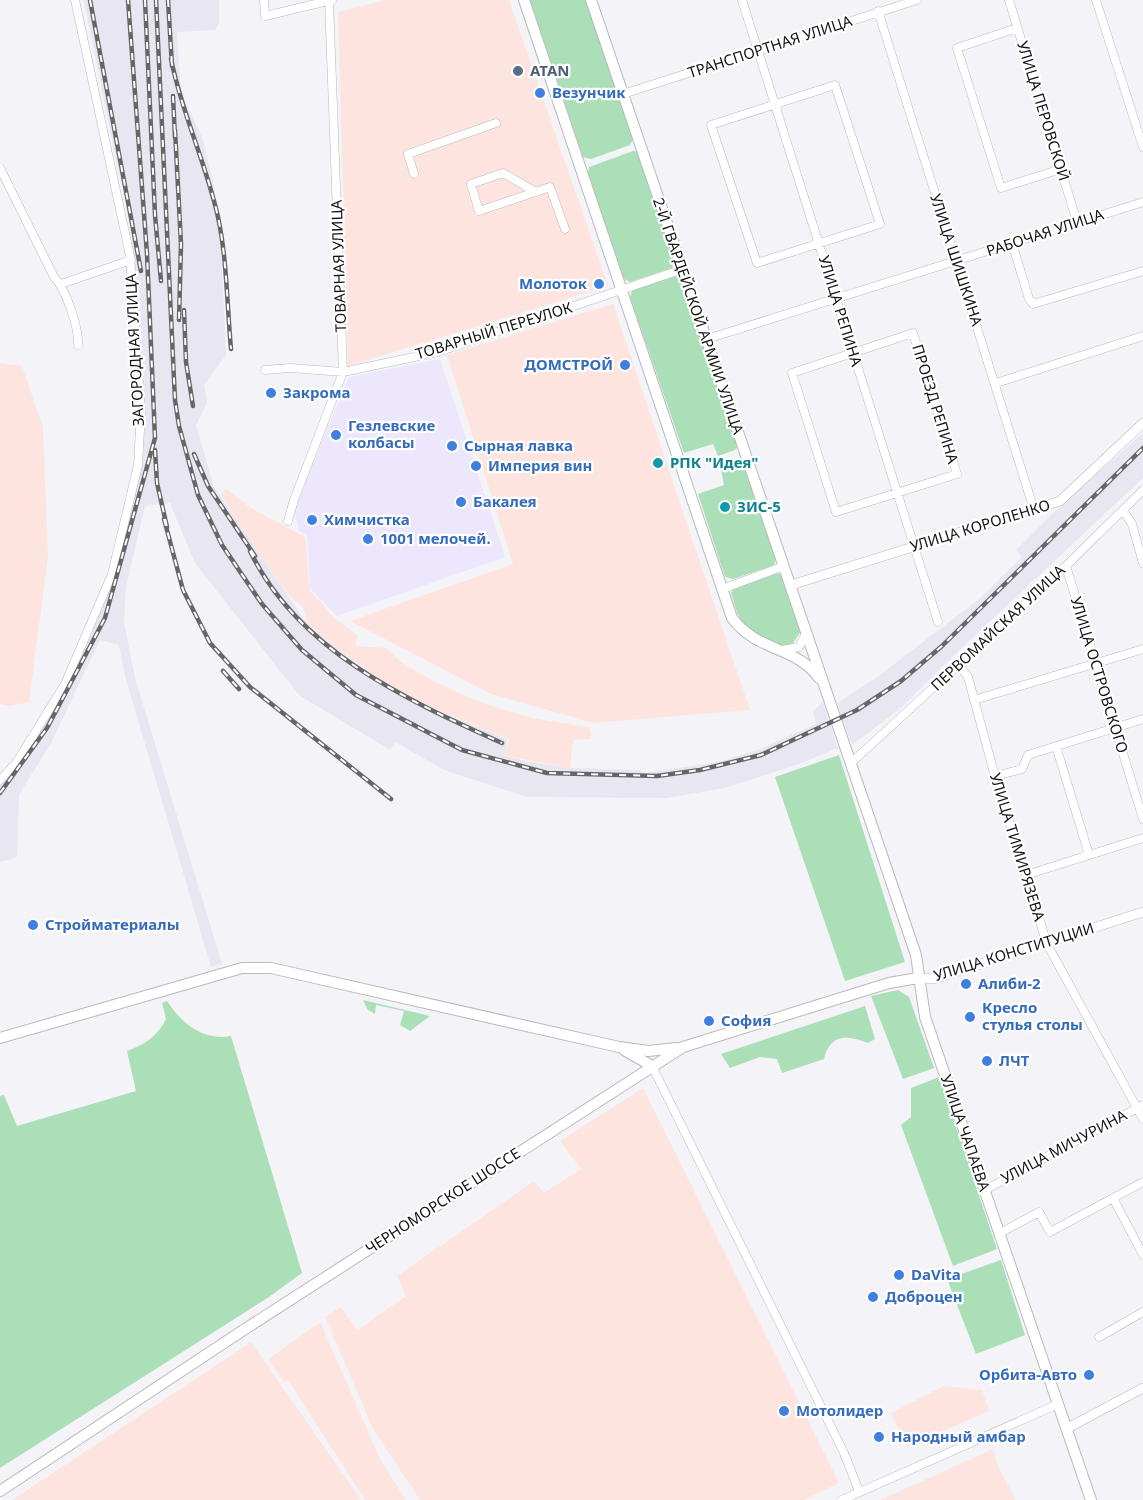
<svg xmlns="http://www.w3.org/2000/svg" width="1143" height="1500" viewBox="0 0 1143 1500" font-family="'Noto Sans',sans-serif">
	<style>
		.commercial { fill: #ece7fd }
		.industrial { fill: #fee4de }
		.built { fill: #e7e6f1 }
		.green { fill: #abdfb8 }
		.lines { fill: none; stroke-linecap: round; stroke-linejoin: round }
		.minor-casing { stroke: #b9b9bc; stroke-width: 9 }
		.tertiary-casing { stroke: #b9b9bc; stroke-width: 10 }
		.secondary-casing { stroke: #b9b9bc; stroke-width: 12 }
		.minor { stroke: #fff; stroke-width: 8 }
		.tertiary { stroke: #fff; stroke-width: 9 }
		.secondary { stroke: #fff; stroke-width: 10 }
		.rail-casing { stroke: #666669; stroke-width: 4.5 }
		.rail { stroke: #fff; stroke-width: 2; stroke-dasharray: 7; stroke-linecap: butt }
		.service-dot { fill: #5c6f8a; stroke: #fff; stroke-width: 2 }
		.shop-dot { fill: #3f7fe0; stroke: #fff; stroke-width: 2 }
		.culture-dot { fill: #0f9aa8; stroke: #fff; stroke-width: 2 }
		.labels { text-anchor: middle; stroke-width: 4.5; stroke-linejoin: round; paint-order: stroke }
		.street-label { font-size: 15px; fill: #131314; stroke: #fff }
		.service-label { font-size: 15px; font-weight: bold; fill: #4e5e75; stroke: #fff; text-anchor: start }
		.shop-label { font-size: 15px; font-weight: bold; fill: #366cbe; stroke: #fff; text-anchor: start }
		.culture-label { font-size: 15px; font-weight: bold; fill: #0d838f; stroke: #fff; text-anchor: start }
	</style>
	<rect width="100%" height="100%" fill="#f4f4f8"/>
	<path class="commercial" d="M440,359L505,557L337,616L310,588L307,536L299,530L294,508L349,377Z"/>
	<path class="industrial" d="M385,0H509L608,286L348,366L338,12Z
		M613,304L750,710L594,723L491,694L350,621L513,564L447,355Z
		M0,363L22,366L43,427L48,557L29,702L10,706L0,704Z
		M226,489L251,508L305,537L310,591L338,621L358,635L355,646L386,648L401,662L433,681L485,704L532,718L589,727L591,739L573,740L570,768L505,756L509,739L423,704L395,689L344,654L307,623L303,607L291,598L244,533L221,495Z
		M643,1088L839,1483L804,1500H420L373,1429L325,1317L341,1307L357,1330L406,1296L397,1276L534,1181L544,1193L581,1169L560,1141Z
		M320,1322L381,1461L406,1500H365L288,1380L284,1382L268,1359Z
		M251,1342L361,1500H12Z
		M944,1386L982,1390L989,1411L907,1447L891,1413Z
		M993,1449L999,1468L1016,1500H880Z"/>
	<path class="built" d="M84,0H219V23L215,30L177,32L181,93L202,137L214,186L221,248L226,355L204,385L207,403L196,425L214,487L308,625L362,669L423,705L507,739L505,756L526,761L570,768L640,770L643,773L719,762L760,749L816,724L813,711L823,702L838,748L799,764L725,788L666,798L527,797L444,770L395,742L390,750L299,695L195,563L170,503L145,506L126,587L124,622L135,678L222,964L211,967L125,676L119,645L100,640L51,743L19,795L17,857L0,862V785L47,719L100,611L126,532L143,459L145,424L142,369L130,211L117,165Z
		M1143,433V478L953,656L901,708L852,745L837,703L876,678L979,599L1022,557L1016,550L1056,510Z"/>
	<path class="green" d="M530,0H586L633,139L630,145L591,159L583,157Z
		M633,151L638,152L674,262L672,268L630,282L624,279L588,173L589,167Z
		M676,276L680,279L739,446L735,450L718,456L713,444L684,453L630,297L633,289Z
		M739,460L744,463L776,559L774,565L733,579L725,577L698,494L724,485L721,469L724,464Z
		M776,572L783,576L801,631L791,646C776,647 750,632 741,620C736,613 734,602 731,593L736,585Z
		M839,755L905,962L845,981L775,777Z
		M898,990L909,997L934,1068L903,1079L871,996Z
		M363,1000L430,1016L410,1031L400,1025L404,1011L376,1005L375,1014L368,1010Z
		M167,1001C182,1024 203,1041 231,1036L302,1273L269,1297L0,1468V1096L4,1095L17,1126L136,1091L127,1051C144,1045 158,1036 166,1019L162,1003Z
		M865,1006L875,1039L868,1043C849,1035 830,1033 824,1059L782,1073L777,1059L760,1057L730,1068L721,1054Z
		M939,1077L997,1249L953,1266L901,1125L911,1117V1088Z
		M1001,1260L1025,1335L976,1354L947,1279Z"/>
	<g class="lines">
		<g class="minor-casing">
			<path id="minor" d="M264,0L265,16L332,0
				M742,0L938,622
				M1009,0L1077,222
				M1096,0L1143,147
				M878,11L1034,510
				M1017,28L957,48L1001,188L1061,169
				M835,85L880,224L757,263L711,125Z
				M623,94L917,0
				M0,168L54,277C66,289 79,328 78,345
				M414,174L408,154L496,123
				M536,192L503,173L471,184L479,211L550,187L565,229
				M1012,243L1029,299L1033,304L1143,271
				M61,284L131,260
				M913,333L957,474L836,512L792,373Z
				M707,339L1143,202
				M265,370L290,368L343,372L438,352L683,269
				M996,383L1143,336
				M1123,510L1132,524L1143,563
				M288,521L294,500L343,372L329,1
				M1066,566L1143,819
				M722,589L784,566
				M782,650L799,647L806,633
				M959,665L968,677L993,769L1047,944L1143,1119
				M974,700L1143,649
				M1056,746L1089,855
				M851,763L1066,566L1143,490
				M995,776L1022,769L1028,755L1143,719
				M0,780L16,763L65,684L112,574L138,465L141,411L130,256L75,0
				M1026,875L1143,838
				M652,1066L844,1453L859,1491
				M985,1190L1143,1105
				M1113,1198L1143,1255
				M1000,1233L1039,1212L1050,1232L1143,1182
				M1099,1337L1143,1312
				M842,1500L1058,1404"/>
		</g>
		<g class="tertiary-casing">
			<path id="tertiary" d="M791,585L1060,501L1143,423
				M918,978L934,979L1143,912
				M1066,1429L1143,1388"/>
		</g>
		<g class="secondary-casing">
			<path id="secondary" d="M524,0L732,618C757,652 796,646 819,678
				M591,0L916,955L925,1017L1091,1500
				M0,1038L242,968H271L619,1047L648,1051L677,1048
				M624,1050L652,1066
				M0,1491L242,1331L683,1047L889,983L918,978"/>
		</g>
		<use href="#minor" class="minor"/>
		<use href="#tertiary" class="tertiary"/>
		<use href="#secondary" class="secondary"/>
		<g class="rail-casing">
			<path id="rail" d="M90,0L141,271
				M145,0L155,215L161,281
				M156,0L175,400L179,426L198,495L222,545L262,604L302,650L356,695L462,750L547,773L657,776L700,770L761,755L857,710L901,681L942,646L1143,448
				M168,0L172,66
				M171,59C182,114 206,163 218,217C227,259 227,306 231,349
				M173,96L175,138
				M175,130L181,244L179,320
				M184,310L186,362L193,406
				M155,450L157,483L167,527
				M194,454L208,486L255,556
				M164,519L183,590L210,643L250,687L391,799
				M250,551C298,651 407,700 502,743
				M223,671L239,689
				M0,793L47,728L105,618L155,438L147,254L128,0"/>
		</g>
		<use href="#rail" class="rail"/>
	</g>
	<circle class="service-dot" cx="518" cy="71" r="6"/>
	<g class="shop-dot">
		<circle cx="540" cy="93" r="6"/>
		<circle cx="599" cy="284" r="6"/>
		<circle cx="625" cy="365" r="6"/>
		<circle cx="271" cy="393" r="6"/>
		<circle cx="336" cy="435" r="6"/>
		<circle cx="452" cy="446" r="6"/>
		<circle cx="476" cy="466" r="6"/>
		<circle cx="461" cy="502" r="6"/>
		<circle cx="312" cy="520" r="6"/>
		<circle cx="368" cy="539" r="6"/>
		<circle cx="33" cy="925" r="6"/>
		<circle cx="966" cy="984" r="6"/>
		<circle cx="970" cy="1017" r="6"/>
		<circle cx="709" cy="1021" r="6"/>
		<circle cx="987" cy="1061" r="6"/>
		<circle cx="899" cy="1275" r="6"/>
		<circle cx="873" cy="1297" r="6"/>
		<circle cx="1089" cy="1375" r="6"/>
		<circle cx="784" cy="1411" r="6"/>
		<circle cx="879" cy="1437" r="6"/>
	</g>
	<g class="culture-dot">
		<circle cx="658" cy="463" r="6"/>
		<circle cx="725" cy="507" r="6"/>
	</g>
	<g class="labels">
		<g class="street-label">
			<text transform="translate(770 47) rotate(-18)" y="5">ТРАНСПОРТНАЯ УЛИЦА</text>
			<text transform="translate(1043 111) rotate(73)" y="5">УЛИЦА ПЕРОВСКОЙ</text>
			<text transform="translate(1045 233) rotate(-18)" y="5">РАБОЧАЯ УЛИЦА</text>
			<text transform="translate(956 260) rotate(72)" y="5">УЛИЦА ШИШКИНА</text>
			<text transform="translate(339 266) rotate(-92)" y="5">ТОВАРНАЯ УЛИЦА</text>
			<text transform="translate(840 311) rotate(73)" y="5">УЛИЦА РЕПИНА</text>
			<text transform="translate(698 316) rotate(71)" y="5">2-Й ГВАРДЕЙСКОЙ АРМИИ УЛИЦА</text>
			<text transform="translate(494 331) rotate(-17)" y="5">ТОВАРНЫЙ ПЕРЕУЛОК</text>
			<text transform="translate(135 350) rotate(-93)" y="5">ЗАГОРОДНАЯ УЛИЦА</text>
			<text transform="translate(935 404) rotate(73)" y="5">ПРОЕЗД РЕПИНА</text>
			<text transform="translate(980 526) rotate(-17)" y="5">УЛИЦА КОРОЛЕНКО</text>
			<text transform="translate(998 628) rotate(-43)" y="5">ПЕРВОМАЙСКАЯ УЛИЦА</text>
			<text transform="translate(1099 675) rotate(73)" y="5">УЛИЦА ОСТРОВСКОГО</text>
			<text transform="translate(1017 847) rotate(73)" y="5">УЛИЦА ТИМИРЯЗЕВА</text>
			<text transform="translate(1014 952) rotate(-17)" y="5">УЛИЦА КОНСТИТУЦИИ</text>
			<text transform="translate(965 1133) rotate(71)" y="5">УЛИЦА ЧАПАЕВА</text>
			<text transform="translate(1064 1147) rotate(-28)" y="5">УЛИЦА МИЧУРИНА</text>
			<text transform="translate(443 1201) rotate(-33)" y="5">ЧЕРНОМОРСКОЕ ШОССЕ</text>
		</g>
		<g class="service-label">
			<text x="530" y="76">ATAN</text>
		</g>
		<g class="shop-label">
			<text x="552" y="98">Везунчик</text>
			<text x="587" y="289" text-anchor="end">Молоток</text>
			<text x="613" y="370" text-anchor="end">ДОМСТРОЙ</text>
			<text x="283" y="398">Закрома</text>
			<text x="348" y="431">Гезлевские<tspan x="348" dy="17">колбасы</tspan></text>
			<text x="464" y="451">Сырная лавка</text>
			<text x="488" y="471">Империя вин</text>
			<text x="473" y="507">Бакалея</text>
			<text x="324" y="525">Химчистка</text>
			<text x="380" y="544">1001 мелочей.</text>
			<text x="45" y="930">Стройматериалы</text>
			<text x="978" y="989">Алиби-2</text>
			<text x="982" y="1013">Кресло<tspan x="982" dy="17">стулья столы</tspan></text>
			<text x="721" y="1026">София</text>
			<text x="999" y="1066">ЛЧТ</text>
			<text x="911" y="1280">DaVita</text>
			<text x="885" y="1302">Доброцен</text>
			<text x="1077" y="1380" text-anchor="end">Орбита-Авто</text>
			<text x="796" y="1416">Мотолидер</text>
			<text x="891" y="1442">Народный амбар</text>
		</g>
		<g class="culture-label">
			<text x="670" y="468">РПК "Идея"</text>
			<text x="737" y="512">ЗИС-5</text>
		</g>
	</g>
</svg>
